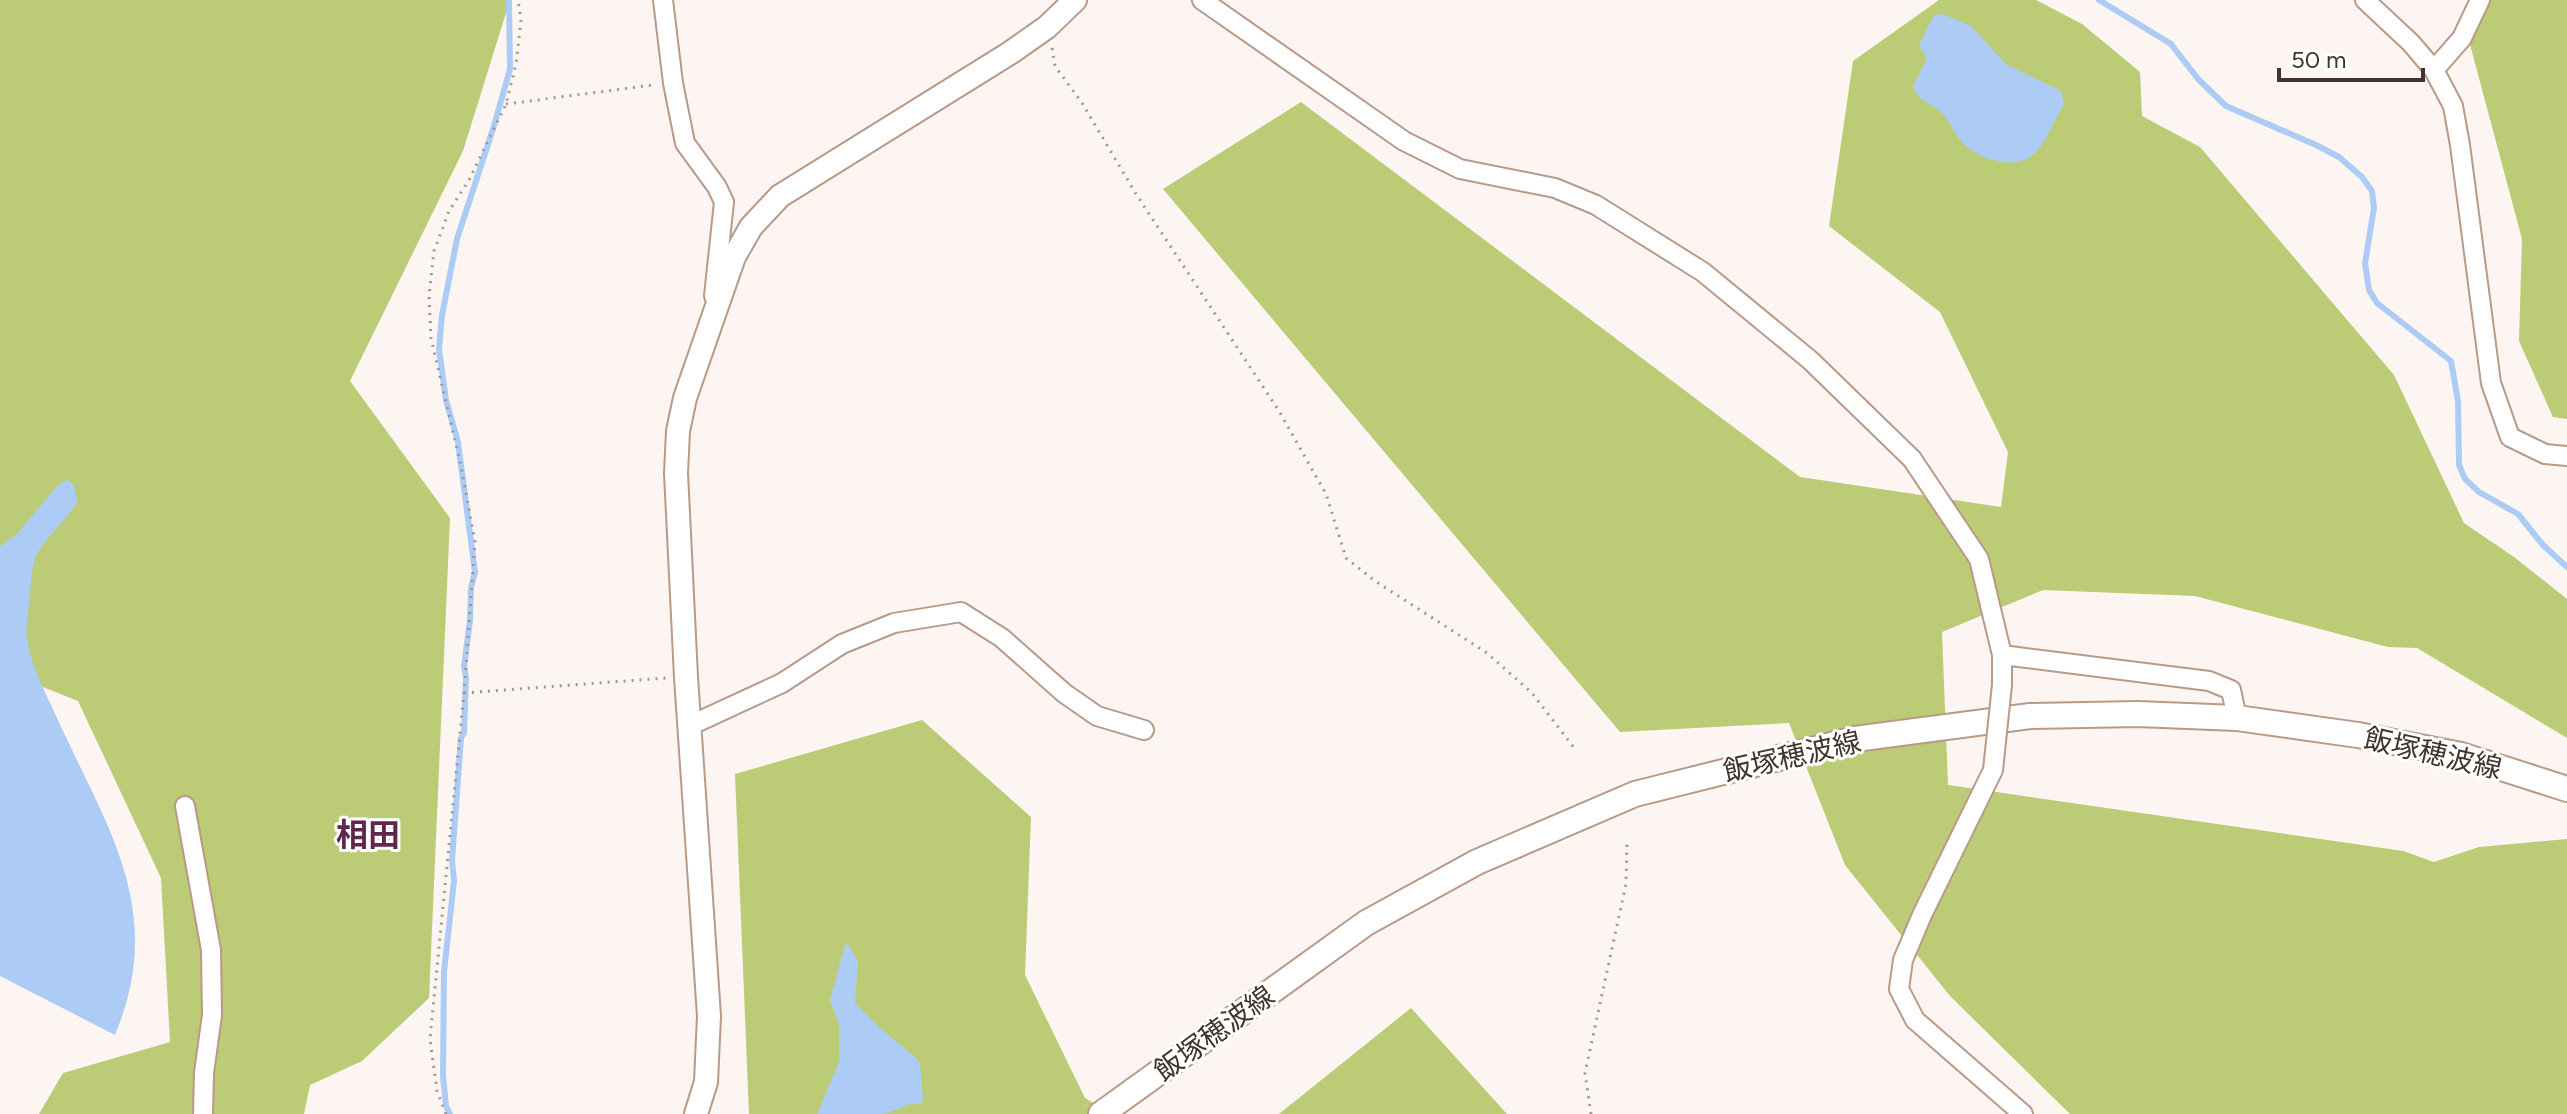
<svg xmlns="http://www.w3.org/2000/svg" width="2567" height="1114" viewBox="0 0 2567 1114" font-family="Figtree,'Noto Sans JP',sans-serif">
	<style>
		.forest { fill: #bccb75 }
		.water { fill: #adccf5 }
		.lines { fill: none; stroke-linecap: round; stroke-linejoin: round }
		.stream { stroke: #adccf5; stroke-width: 6 }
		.minor-casing { stroke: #b99a87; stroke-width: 22 }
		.tertiary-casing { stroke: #b99a87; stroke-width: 26 }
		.secondary-casing { stroke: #b99a87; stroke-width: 28 }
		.path { stroke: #a09690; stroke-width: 3; stroke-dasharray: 2 6; stroke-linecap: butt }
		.minor { stroke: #fff; stroke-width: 18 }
		.tertiary { stroke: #fff; stroke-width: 22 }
		.secondary { stroke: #fff; stroke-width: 24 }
		.minor-bridge-casing { stroke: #b99a87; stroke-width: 22; stroke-linecap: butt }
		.minor-bridge { stroke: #fff; stroke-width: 18 }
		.labels { text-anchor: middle; stroke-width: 6; stroke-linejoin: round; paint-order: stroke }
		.street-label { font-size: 28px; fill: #41342c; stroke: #fff }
		.quarter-label { font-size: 32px; font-weight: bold; fill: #61264d; stroke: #fff }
	</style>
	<rect width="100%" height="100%" fill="#fcf5f1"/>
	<path class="forest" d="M0,0H510L463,151L350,381L450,518L429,998L362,1061L310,1085L304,1114H39L63,1073L170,1042L161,878L78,701L0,670Z
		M1939,0H2036L2082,24L2140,72L2142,116L2200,147L2394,375L2464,523L2514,557L2567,599V738L2417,648L2388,647L2195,596L2043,590L1942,632L1948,785L2403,851L2434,862L2479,847L2567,839V1114H2070L1950,996L1845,865L1789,723L1620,732L1163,189L1301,102L1800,477L2001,507L2008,452L1940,312L1829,226L1853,61Z
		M2482,0H2567V419L2553,417L2519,341L2522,239L2468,37Z
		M922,720L1031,817L1025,975L1085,1098L1112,1114H749L735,774Z
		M1411,1008L1507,1114H1279Z"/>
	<path class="water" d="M1943,14L1971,26L2006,64L2061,91L2064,104L2061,109C2053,123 2046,142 2035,153C2017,171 1982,160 1966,146C1956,138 1952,124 1944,115C1933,102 1918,104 1913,86L1927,59L1919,45L1934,15Z
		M67,480L73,484L78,501C67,520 47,535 37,554C31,567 31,583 30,596C29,610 25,625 27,639C31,667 46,693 57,718C107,828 167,910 115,1035L0,976V546L16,535L59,484Z
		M848,944L858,962L855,1003L879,1027L916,1058L920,1064L923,1100L921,1104H910L885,1114H817L839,1062V1025L830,1000L845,945Z"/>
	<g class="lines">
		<path class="stream" d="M2099,0L2171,44L2198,79L2226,106L2316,145L2339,157L2362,177L2372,191L2374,208L2365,263L2369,290L2377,303L2451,361L2458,401L2459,465L2465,479L2479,492L2518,514L2543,545L2567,567
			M450,1114L446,1106L443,1076L444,972L454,881L452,860L461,738L464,733L466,677L464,667L470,620L471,588L475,572L458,442L446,400L439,349L442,315L457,239L493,129L510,69L509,0"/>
		<g class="minor-casing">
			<path id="minor" d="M663,0L673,83L685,143L717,187L724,202L714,296
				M1202,0L1404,141L1460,169L1555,188L1596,205L1703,272L1810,360L1912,459L1979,559L2002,655V685
				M2365,0L2411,43L2434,70L2453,106L2460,145L2491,383L2510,437L2545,454L2567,456
				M2434,70L2462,38L2480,0
				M2002,655L2209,681L2231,690L2237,718
				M689,726L782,683L842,644L894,623L961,612L1002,638L1064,693L1097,716L1144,730
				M1993,770L1922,915L1903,960L1899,989L1915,1020L2023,1114
				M185,806L211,950L212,1015L204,1073L203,1114"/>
		</g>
		<g class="tertiary-casing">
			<path id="tertiary" d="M696,1114L706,1082L709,1016L686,677L676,473L678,431L685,398L734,257L751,227L780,196L1010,53L1047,27L1075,0"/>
		</g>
		<g class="secondary-casing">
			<path id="secondary" d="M1101,1114L1366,923L1477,862L1635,794L1855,739L2030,716L2138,714L2237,718L2358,735L2461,755L2567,789"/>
		</g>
		<path class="path" d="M1052,48L1055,66L1082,103L1136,194L1279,411L1326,494L1346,558L1375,581L1487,653L1532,693L1575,749
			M506,104L653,85
			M464,693L666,678
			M446,1114L437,1091L430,1039L464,693L475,542L461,466L431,338L429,296L434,251L449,211L469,180L506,104L516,64L521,20L518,0
			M1591,1114L1585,1073L1626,884L1627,839"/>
		<use href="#minor" class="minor"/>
		<use href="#tertiary" class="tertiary"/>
		<use href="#secondary" class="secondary"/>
		<g class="minor-bridge-casing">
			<path id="minor-bridge" d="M1993,770L2002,685"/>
		</g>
		<use href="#minor-bridge" class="minor-bridge"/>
	</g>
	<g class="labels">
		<g class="street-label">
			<text transform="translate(2433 753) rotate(13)" y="10">飯塚穂波線</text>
			<text transform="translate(1792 756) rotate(-13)" y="10">飯塚穂波線</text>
			<text transform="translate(1214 1033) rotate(-36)" y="10">飯塚穂波線</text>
		</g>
		<g class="quarter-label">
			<text x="368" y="846">相田</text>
		</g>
	</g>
	<path d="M2279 68v12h144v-12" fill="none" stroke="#41342c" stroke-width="4"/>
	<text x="2291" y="68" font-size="24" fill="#41342c" stroke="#ffffff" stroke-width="6" paint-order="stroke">50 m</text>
</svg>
